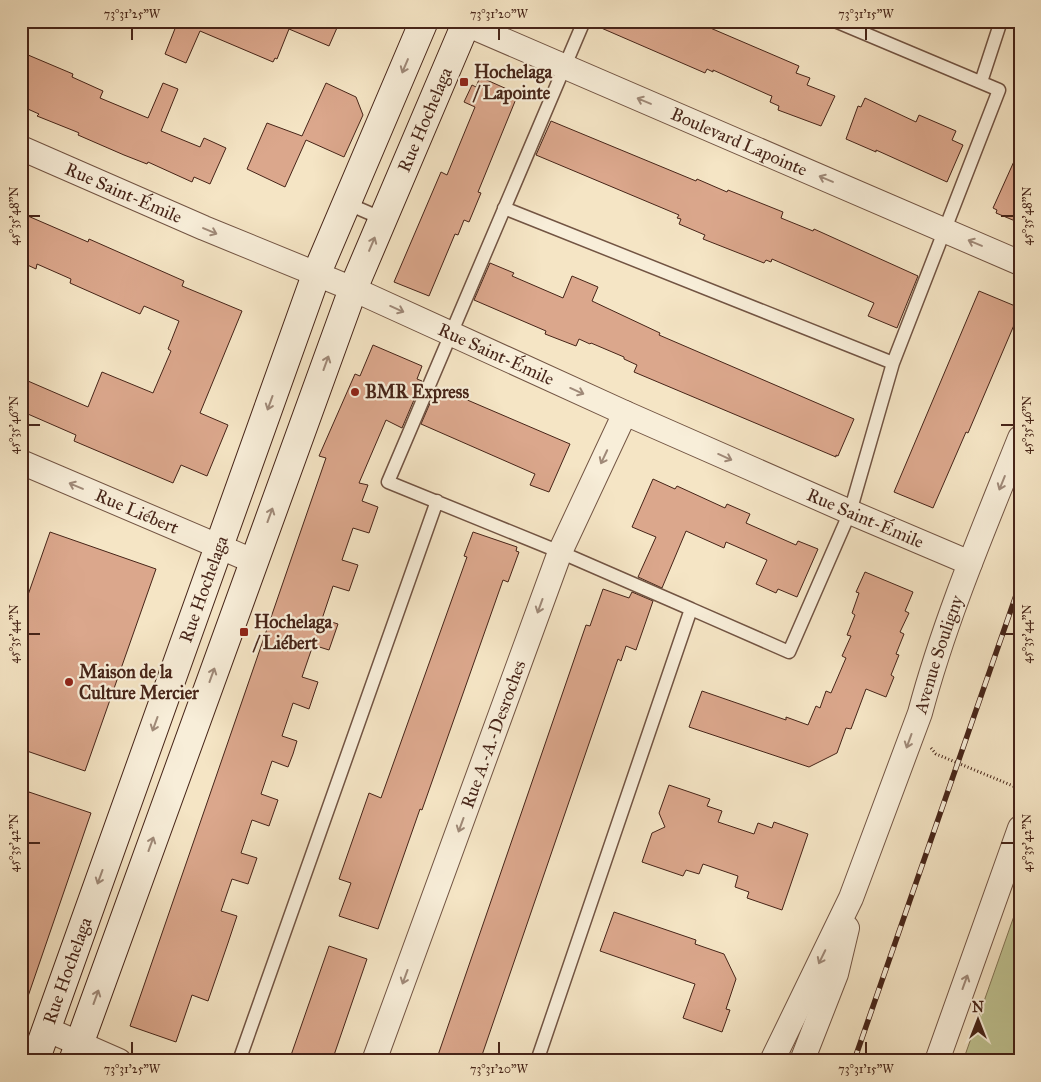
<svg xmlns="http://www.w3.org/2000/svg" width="1041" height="1082" viewBox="0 0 1041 1082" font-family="'IM FELL Great Primer',serif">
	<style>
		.green { fill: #bfc392; stroke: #827455 }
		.building { fill: #dba78c; stroke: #462418 }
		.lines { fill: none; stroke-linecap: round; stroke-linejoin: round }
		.lane-casing { stroke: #725443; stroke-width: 15 }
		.street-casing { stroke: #725443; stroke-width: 26 }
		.secondary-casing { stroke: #462418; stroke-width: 30 }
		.path { stroke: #462418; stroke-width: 3; stroke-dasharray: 1 2.5; stroke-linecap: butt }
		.lane { stroke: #f8eed9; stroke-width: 12 }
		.street { stroke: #f8eed9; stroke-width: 24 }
		.secondary { stroke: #f8eed9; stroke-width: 28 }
		.rail-casing { stroke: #462418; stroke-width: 5.5 }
		.rail { stroke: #f8eed9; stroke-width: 4; stroke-dasharray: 11; stroke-linecap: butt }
		.oneway { stroke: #9f8978 }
		.ticks { fill: none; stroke: #462418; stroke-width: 2 }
		.poi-dot { fill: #8f2418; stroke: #f8eed9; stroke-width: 2 }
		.labels { text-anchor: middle; stroke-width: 4.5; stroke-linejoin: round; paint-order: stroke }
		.poi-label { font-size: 18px; font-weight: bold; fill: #462418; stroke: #f8eed9; text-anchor: start }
		.street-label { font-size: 18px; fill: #462418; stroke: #f8eed9 }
		.neatline { fill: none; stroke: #462418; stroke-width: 2 }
		.ticks-label { font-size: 12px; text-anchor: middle; fill: #462418 }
	</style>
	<rect width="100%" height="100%" fill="#f5e5c5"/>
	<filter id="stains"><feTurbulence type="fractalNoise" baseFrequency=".004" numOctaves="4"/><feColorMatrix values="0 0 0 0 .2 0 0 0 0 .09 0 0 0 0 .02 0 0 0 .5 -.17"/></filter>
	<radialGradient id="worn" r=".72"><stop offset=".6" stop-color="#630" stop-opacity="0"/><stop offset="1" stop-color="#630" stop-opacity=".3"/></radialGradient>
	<path class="green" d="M1020,899V1061H963Z"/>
	<path class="building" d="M178,21H340L329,46L289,29L277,59L275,58L273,62L200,31L186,63L165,54Z
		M592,21H694L799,66L796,73L810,78L807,85L835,96L821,126L778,110L779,106L770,102L772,96L769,95L713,70V72L707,69L705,73L592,24Z
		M21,52L73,74L72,77L103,91L100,98L148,118L163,83L178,89L161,131L200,147L204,138L226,148L210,184L194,177L192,182L148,162L147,164L124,155L78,135L79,133L77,132L37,116L39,114L21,106Z
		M480,77L518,94L478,192L481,193L469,222L464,220L458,235L455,234L429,296L394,282L441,172L447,175L475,107L464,102L472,85L476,87Z
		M326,83L356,97L363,115L344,157L306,140L285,187L247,169L267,123L302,136Z
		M865,98L916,122L919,115L956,131L952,140L963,145L947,182L876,150V152L846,139L858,106L861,107Z
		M551,121L696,181L697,179L727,192L728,190L783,212L781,218L813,231L814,229L918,276L897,328L868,316L874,303L772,259L771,262L766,260L764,263L703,239L705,235L679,224L681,219L677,218L679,215L536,155Z
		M1020,148V223L996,213L997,210L993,208Z
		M21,213L88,242L89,239L184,281L182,286L242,311L200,413L228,425L207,476L181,465L173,483L74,441L76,435L21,411V378L88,407L102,372L153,393L171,351L168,349L179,321L144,306L140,314L70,283L71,279L37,264L36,269L21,262Z
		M490,263L514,273L512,276L563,298L572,276L598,287L592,301L660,333L659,335L854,419L838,456L836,455V457L634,372L637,365L624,359V357L591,343L590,344L579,339L576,346L545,334L546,331L474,300Z
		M979,291L1020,308V311L968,433L966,432L933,508L894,492Z
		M373,345L422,366L417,379L422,381L402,428L386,420L359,483L368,485L362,501L378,507L369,533L353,528L342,560L358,565L349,591L333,586L322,619L338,624L329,650L313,645L302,677L318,682L309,709L293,703L282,736L297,741L293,754L288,767L272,761L261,794L278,800L269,826L252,820L241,853L257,858L248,884L232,879L221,911L237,916L228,943L208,1001L192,995L176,1042L130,1026L326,458L319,456L355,374L360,376Z
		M437,387L570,444L549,492L530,485L535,474L421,424Z
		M653,479L675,489L677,486L725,508L727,504L750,514L746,523L796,545L798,541L818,549L797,597L778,589L776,593L756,584L767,560L726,542L724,548L686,531L662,588L638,577L656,537L632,527Z
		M50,532L156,569L85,771L21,749V615Z
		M473,532L517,547L516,551L519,552L508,582L503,580L422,810L420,809L378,929L339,916L351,883L339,879L369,793L381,798L467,557L464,556Z
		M865,572L913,592L905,611L909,613L900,632L904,634L896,654L899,655L891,675L894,677L886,697L866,689L851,729L846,728L837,753L809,767L689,727L702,691L786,720V717L808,725L816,706L820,708L826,691L831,693L846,658L842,656L851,636L847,635L855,615L852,613L859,593L856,592Z
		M603,589L629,598L632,592L653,601L636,650L626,646L621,661L618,659L480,1061H436L586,625L590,626Z
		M669,785L710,799L707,806L722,811L718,822L754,834L758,823L772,828L774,822L808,834L782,910L747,898L749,892L735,887L738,876L703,864L699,874L686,870L683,876L642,862L652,833L665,827L659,813Z
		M29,792L91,813L24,1008L21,1007V814Z
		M614,912L696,940L695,944L724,954L736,979L726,1009L730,1010L722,1032L683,1018L695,984L600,951Z
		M329,946L367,959L332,1061H289Z"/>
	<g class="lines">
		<g class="lane-casing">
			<path id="lane" d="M981,82L1001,21
				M346,203L383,219
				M504,208L893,363
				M691,609L789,652L850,512L893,363L999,90L835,21
				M239,1061L437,501
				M537,1061L691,609L560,552L388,482L584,21"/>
		</g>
		<g class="street-casing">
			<g id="street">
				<path id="s1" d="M459,21L1020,263"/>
				<path id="s2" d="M21,148L204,228L353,289L625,413L850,512L970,563"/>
				<path id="s3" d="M21,462L253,561"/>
				<path d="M46,1029L119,1061"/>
				<path id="s4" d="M374,1061L560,552L625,413"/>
				<path id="s5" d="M772,1061L851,898L920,713C945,619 984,528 1020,438"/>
				<path d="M802,1061L836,974L847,928"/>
				<path d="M937,1061L1020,828"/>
			</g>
		</g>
		<g class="secondary-casing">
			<g id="secondary">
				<path id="s6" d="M35,1061L316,275L424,21"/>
				<path id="s7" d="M73,1061L353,289L467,21"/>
			</g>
		</g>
		<path class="path" d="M931,748L936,754L1018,788L1020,793"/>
		<use href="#lane" class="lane"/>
		<use href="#street" class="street"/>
		<use href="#secondary" class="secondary"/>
		<g class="rail-casing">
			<path id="rail" d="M854,1061L1020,584"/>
		</g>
		<use href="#rail" class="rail"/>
	</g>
	<defs><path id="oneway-shaft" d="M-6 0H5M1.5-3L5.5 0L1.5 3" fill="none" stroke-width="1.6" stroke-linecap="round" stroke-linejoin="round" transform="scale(1.25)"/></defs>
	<g class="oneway">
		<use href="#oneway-shaft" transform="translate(405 66) rotate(113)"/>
		<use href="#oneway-shaft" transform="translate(644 101) rotate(-157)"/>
		<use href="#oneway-shaft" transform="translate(826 179) rotate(-157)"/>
		<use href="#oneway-shaft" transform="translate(210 231) rotate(23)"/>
		<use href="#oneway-shaft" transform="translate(975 243) rotate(-157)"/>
		<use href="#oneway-shaft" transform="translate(372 244) rotate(-67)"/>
		<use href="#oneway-shaft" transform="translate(397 309) rotate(24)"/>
		<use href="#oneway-shaft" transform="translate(326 363) rotate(-70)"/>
		<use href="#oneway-shaft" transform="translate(577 391) rotate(24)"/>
		<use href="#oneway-shaft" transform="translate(270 403) rotate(110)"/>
		<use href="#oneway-shaft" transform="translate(604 457) rotate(115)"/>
		<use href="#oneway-shaft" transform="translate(725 457) rotate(24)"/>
		<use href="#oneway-shaft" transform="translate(1002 483) rotate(112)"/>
		<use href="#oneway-shaft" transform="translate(76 486) rotate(-157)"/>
		<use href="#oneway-shaft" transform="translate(270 515) rotate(-70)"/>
		<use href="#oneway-shaft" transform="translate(540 606) rotate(110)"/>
		<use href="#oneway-shaft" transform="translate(212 675) rotate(-70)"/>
		<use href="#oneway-shaft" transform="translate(155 724) rotate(110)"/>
		<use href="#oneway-shaft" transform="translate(909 741) rotate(110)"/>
		<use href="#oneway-shaft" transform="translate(461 825) rotate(110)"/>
		<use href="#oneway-shaft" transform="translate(151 844) rotate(-70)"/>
		<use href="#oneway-shaft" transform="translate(100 877) rotate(110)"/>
		<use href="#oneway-shaft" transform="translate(822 957) rotate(116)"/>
		<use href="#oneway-shaft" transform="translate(405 977) rotate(110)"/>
		<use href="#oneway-shaft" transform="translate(965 982) rotate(-70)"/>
		<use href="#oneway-shaft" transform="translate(96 997) rotate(-70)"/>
	</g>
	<path class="ticks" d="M132,28V40M499,28V40M866,28V40M28,216H40M1001,216H1014M28,425H40M1001,425H1014M28,634H40M1001,634H1014M28,843H40M1001,843H1014M132,1042V1054M499,1042V1054M866,1042V1054"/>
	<g class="poi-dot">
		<rect x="459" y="77" width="10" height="10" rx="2.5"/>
		<circle cx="355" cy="392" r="5"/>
		<rect x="239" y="627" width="10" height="10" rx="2.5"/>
		<circle cx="69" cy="682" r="5"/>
	</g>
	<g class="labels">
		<g class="poi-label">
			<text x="474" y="78">Hochelaga<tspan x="474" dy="21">/ Lapointe</tspan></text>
			<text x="365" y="398">BMR Express</text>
			<text x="254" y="628">Hochelaga<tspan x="254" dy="21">/ Liébert</tspan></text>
			<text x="79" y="678">Maison de la<tspan x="79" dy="21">Culture Mercier</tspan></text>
		</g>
		<g class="street-label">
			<text dy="6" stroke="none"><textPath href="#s7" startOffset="1005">Rue Hochelaga</textPath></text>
			<text dy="6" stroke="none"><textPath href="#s1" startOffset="305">Boulevard Lapointe</textPath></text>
			<text dy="6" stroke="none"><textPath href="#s2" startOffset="112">Rue Saint-Émile</textPath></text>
			<text dy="6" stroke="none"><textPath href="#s2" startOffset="518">Rue Saint-Émile</textPath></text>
			<text dy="6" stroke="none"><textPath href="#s3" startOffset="126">Rue Liébert</textPath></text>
			<text dy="6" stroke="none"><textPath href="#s2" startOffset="922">Rue Saint-Émile</textPath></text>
			<text dy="6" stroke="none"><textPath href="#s6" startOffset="501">Rue Hochelaga</textPath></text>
			<text dy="6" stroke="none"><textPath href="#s5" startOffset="440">Avenue Souligny</textPath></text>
			<text dy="6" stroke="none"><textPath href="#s4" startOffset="348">Rue A.-A.-Desroches</textPath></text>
			<text dy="6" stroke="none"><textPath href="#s6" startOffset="96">Rue Hochelaga</textPath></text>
		</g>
	</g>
	<rect width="1041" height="1082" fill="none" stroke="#f5e5c5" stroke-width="55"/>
	<g transform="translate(978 1020)" stroke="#f8eed9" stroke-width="4" paint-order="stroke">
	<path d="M0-4L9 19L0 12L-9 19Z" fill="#462418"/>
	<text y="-8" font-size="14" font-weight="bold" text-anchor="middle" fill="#462418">N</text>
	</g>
	<rect x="28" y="28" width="986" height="1026" class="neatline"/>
	<g class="ticks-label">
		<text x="132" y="18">73°31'25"W</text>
		<text x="499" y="18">73°31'20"W</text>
		<text x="866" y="18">73°31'15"W</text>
		<text transform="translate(14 216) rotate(-90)" y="4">45°35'48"N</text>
		<text transform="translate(1027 216) rotate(-90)" y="4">45°35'48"N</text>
		<text transform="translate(14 425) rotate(-90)" y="4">45°35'46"N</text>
		<text transform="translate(1027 425) rotate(-90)" y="4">45°35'46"N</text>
		<text transform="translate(14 634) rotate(-90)" y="4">45°35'44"N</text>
		<text transform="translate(1027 634) rotate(-90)" y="4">45°35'44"N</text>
		<text transform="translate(14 843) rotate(-90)" y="4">45°35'42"N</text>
		<text transform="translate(1027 843) rotate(-90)" y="4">45°35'42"N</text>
		<text x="132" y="1073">73°31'25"W</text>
		<text x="499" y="1073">73°31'20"W</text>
		<text x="866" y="1073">73°31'15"W</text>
	</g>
	<rect width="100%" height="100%" filter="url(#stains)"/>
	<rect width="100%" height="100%" fill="url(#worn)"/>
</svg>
